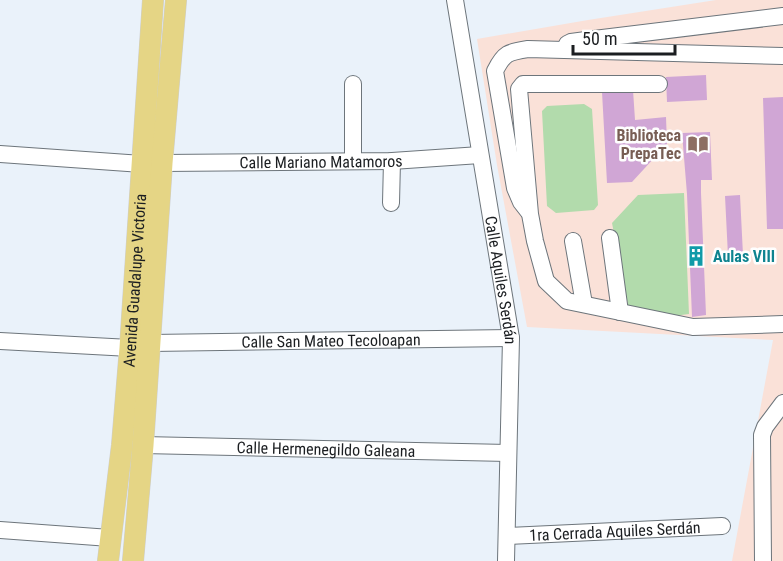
<svg xmlns="http://www.w3.org/2000/svg" width="783" height="561" viewBox="0 0 783 561" font-family="'Roboto Condensed',sans-serif">
	<style>
		.education { fill: #fae1d8 }
		.green { fill: #b2dbac }
		.building { fill: #d0a6d5 }
		.lines { fill: none; stroke-linecap: round; stroke-linejoin: round }
		.minor-casing { stroke: #6d757b; stroke-width: 18 }
		.major-casing { stroke: #cdcece; stroke-width: 22 }
		.minor { stroke: #fff; stroke-width: 16 }
		.major { stroke: #e5d585; stroke-width: 21 }
		.labels { text-anchor: middle; stroke-width: 5; stroke-linejoin: round; paint-order: stroke }
		.education-label { font-size: 16px; font-weight: bold; fill: #785e54; stroke: #fefefe; text-anchor: end }
		.street-label { font-size: 16px; fill: #1b1e21; stroke: #fefefe }
		.culture-label { font-size: 16px; font-weight: bold; fill: #0d838f; stroke: #fefefe; text-anchor: start }
	</style>
	<rect width="100%" height="100%" fill="#eaf2fa"/>
	<path class="education" d="M716,0H783V561H732L773,340L527,327L497,165L477,39L588,20Z"/>
	<path class="green" d="M584,104L592,109L598,205L594,210L556,213L547,206L542,111L547,106Z
		M684,193L689,314L674,316L628,305L612,223L638,195Z"/>
	<path class="building" d="M706,75L707,100L667,102L666,77Z
		M633,90L635,120L666,117L667,144L632,182L607,183L602,92Z
		M783,97V229H767L763,98Z
		M710,132L712,180H701V193L706,315L692,317L687,194L682,133Z
		M740,195L743,255L728,256L725,196Z"/>
	<g class="lines">
		<g class="minor-casing">
			<g id="minor">
				<path id="s1" d="M455,0L511,338L506,561"/>
				<path d="M567,44L571,42L586,40L783,16"/>
				<path d="M353,84V161"/>
				<path d="M659,84H523L519,89L530,214L535,241L546,281L567,301L693,327L783,324"/>
				<path d="M0,154L142,164"/>
				<path id="s2" d="M162,163L392,161L480,155"/>
				<path d="M391,203L392,161"/>
				<path d="M528,211L521,202L515,188L495,71C504,53 508,52 528,49L783,56"/>
				<path d="M610,238L620,312"/>
				<path d="M573,241L584,304"/>
				<path d="M0,341L130,348"/>
				<path id="s3" d="M151,343L511,338"/>
				<path id="s4" d="M143,445L508,453"/>
				<path d="M0,530L110,538"/>
				<path id="s5" d="M507,536L722,526"/>
				<path d="M763,561L762,435L765,427L783,403"/>
			</g>
		</g>
		<g class="major-casing">
			<g id="major">
				<path id="s6" d="M108,561L122,445L130,348L153,0"/>
				<path d="M133,561L143,445L162,163L176,0"/>
			</g>
		</g>
		<use href="#minor" class="minor"/>
		<use href="#major" class="major"/>
	</g>
	<defs>
		<g id="library-bare" transform="scale(1.62)"><path d="M-6-4Q-3-5.5-.7-3.5V5Q-3 3-6 4ZM6-4Q3-5.5 .7-3.5V5Q3 3 6 4Z" fill="#8d6e63" stroke="#fefefe" stroke-width="2.5" paint-order="stroke"/></g>
		<g id="building-bare" transform="scale(1.62)"><path d="M-4-6H4V6H1V3H-1V6H-4ZM-2.5-4.3h1.7v1.8h-1.7ZM.8-4.3h1.7v1.8H.8ZM-2.5-1h1.7V.8h-1.7ZM.8-1h1.7V.8H.8Z" fill="#0f9aa8" stroke="#fefefe" stroke-width="2.5" paint-order="stroke"/></g>
	</defs>
	<g fill-rule="evenodd">
		<use href="#library-bare" x="698" y="144"/>
		<use href="#building-bare" x="696" y="256"/>
	</g>
	<g class="labels">
		<g class="education-label">
			<text x="681" y="141">Biblioteca<tspan x="681" dy="18">PrepaTec</tspan></text>
		</g>
		<g class="street-label">
			<text dy="6" stroke="none"><textPath href="#s2" startOffset="159">Calle Mariano Matamoros</textPath></text>
			<text dy="6" stroke="none"><textPath href="#s1" startOffset="284">Calle Aquiles Serdán</textPath></text>
			<text dy="6" stroke="none"><textPath href="#s6" startOffset="282">Avenida Guadalupe Victoria</textPath></text>
			<text dy="6" stroke="none"><textPath href="#s3" startOffset="180">Calle San Mateo Tecoloapan</textPath></text>
			<text dy="6" stroke="none"><textPath href="#s4" startOffset="183">Calle Hermenegildo Galeana</textPath></text>
			<text dy="6" stroke="none"><textPath href="#s5" startOffset="108">1ra Cerrada Aquiles Serdán</textPath></text>
		</g>
		<g class="culture-label">
			<text x="713" y="262">Aulas VIII</text>
		</g>
	</g>
	<path d="M573 45v9h102v-9" fill="none" stroke="#1b1e21" stroke-width="3"/>
	<text x="582" y="45" font-size="18" fill="#1b1e21" stroke="#fefefe" stroke-width="4.5" paint-order="stroke">50 m</text>
</svg>
